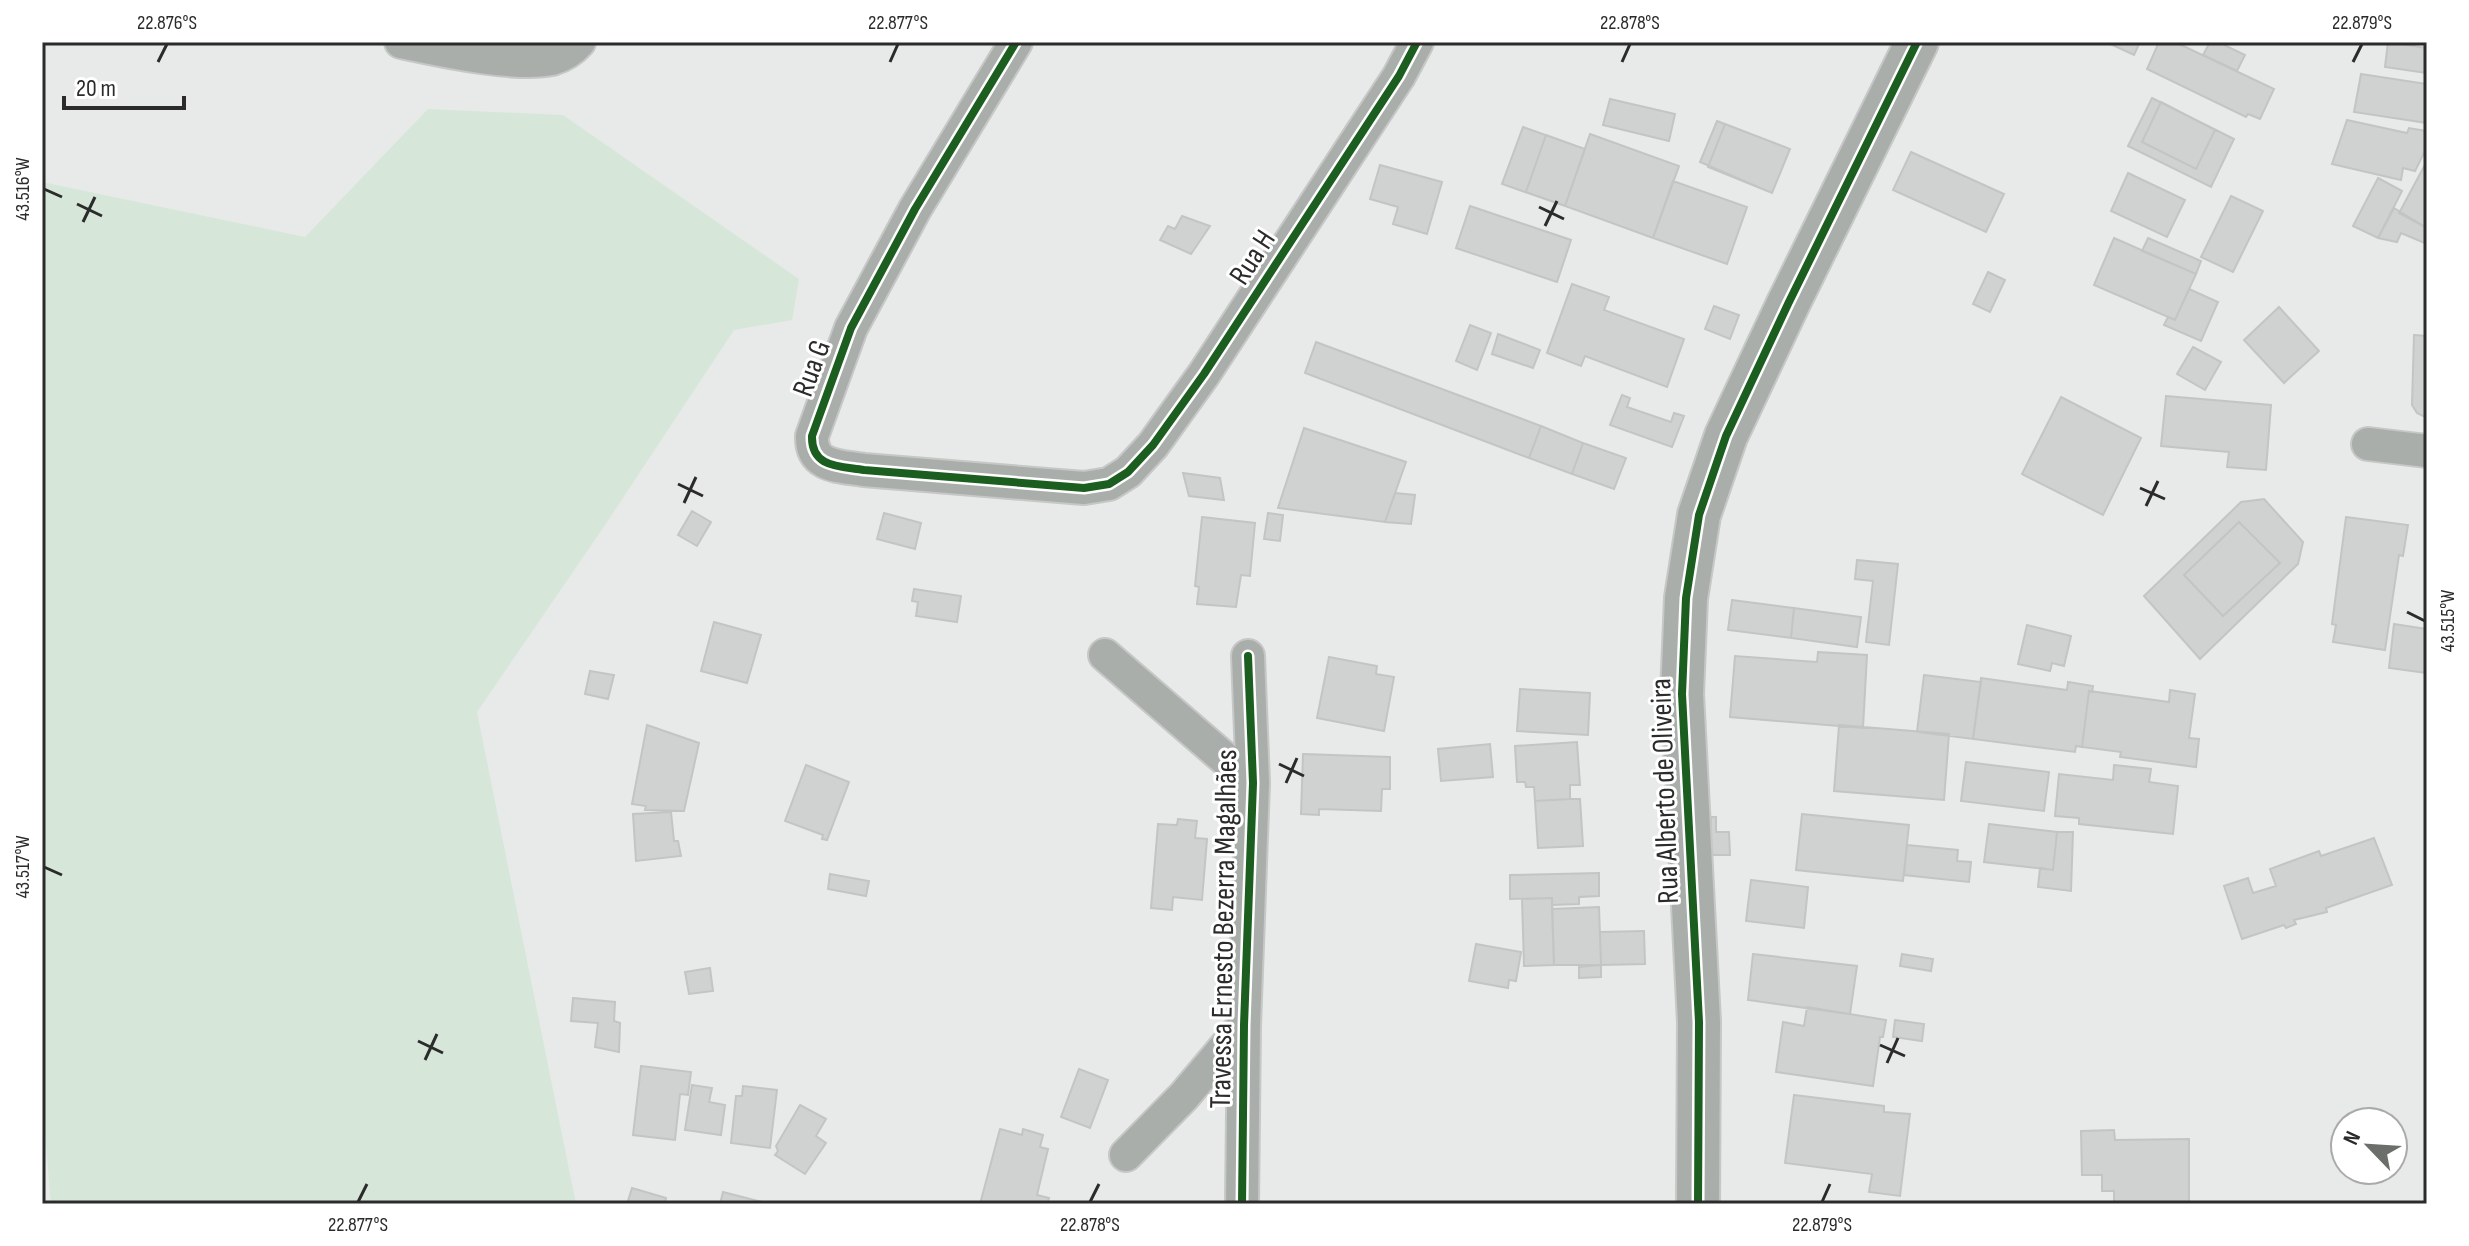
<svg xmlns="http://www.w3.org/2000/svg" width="2469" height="1246" viewBox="0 0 2469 1246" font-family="'Sofia Sans Condensed',sans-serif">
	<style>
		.green { fill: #d6e7da }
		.building { fill: #d0d1d1; stroke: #c3c5c4; stroke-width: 2 }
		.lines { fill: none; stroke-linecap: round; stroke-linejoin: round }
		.minor-casing { stroke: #c6c7c6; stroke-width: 36 }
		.tertiary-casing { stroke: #c6c7c6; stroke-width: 46 }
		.minor { stroke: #aaaeab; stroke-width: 32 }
		.tertiary { stroke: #aaaeab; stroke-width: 42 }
		.cycleway-casing { stroke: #fff; stroke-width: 13 }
		.cycleway { stroke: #1b5e20; stroke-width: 8 }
		.ticks { fill: none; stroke: #2a2b2a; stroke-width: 3 }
		.labels { text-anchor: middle; stroke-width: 6; stroke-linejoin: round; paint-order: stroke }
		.street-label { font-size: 30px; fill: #2a2b2a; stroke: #fff }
		.neatline { fill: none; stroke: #2a2b2a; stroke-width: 3 }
		.ticks-label { font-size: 20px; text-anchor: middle; fill: #2a2b2a }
	</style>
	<rect width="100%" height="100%" fill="#e7eae8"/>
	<path class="green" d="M428,109L563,115L799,279L792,320L734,330L605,525L477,712L576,1204H51L45,1134L42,1131V182L305,237Z"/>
	<path class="building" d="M2106,42H2140L2134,55Z
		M2159,42H2175L2274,89L2260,119L2248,114L2246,117L2147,69Z
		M2210,42H2218L2245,55L2237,71L2203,55Z
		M2388,42L2427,48V73L2385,67Z
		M2361,74L2427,84V123L2354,112Z
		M2152,98L2234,139L2211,187L2128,146Z
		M1610,99L1675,114L1669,141L1603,125Z
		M2161,102L2215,130L2196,169L2142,142Z
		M2347,120L2407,133L2409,128L2427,131V147L2415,171L2403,168L2401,180L2332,164Z
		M1717,121L1790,149L1772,193L1700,162Z
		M1725,124L1790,149L1772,193L1708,167Z
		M1523,127L1585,149L1565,206L1502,184Z
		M1590,134L1679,166L1653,238L1565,206Z
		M1546,135L1585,149L1565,206L1526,192Z
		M1911,152L2004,194L1986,232L1893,190Z
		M2427,161V228L2399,213Z
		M1380,165L1442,182L1427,234L1393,224L1398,207L1370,199Z
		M2128,173L2185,200L2167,237L2111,211Z
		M2378,178L2402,191L2378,238L2353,226Z
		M1673,181L1747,207L1727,264L1653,238Z
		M2231,196L2263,211L2233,272L2201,257Z
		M1470,206L1571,240L1557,282L1456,248Z
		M2394,208L2427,228V244L2401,233L2397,242L2378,238Z
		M1182,216L1210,226L1191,254L1160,240L1168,226L1175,229Z
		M2114,238L2196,274L2175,320L2094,285Z
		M2148,238L2201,261L2196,274L2142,251Z
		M1988,272L2005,280L1990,312L1973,304Z
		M1572,284L1609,297L1604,310L1684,339L1667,387L1585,356L1581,366L1547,353Z
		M2189,289L2218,302L2201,341L2164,325L2168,317L2175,320Z
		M1714,306L1739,315L1730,339L1705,329Z
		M2279,307L2319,351L2284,383L2244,340Z
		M1470,325L1491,333L1477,370L1456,361Z
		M1498,334L1540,350L1533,368L1492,354Z
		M2414,335L2427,336V418L2417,413L2412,405Z
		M1316,342L1541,426L1529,458L1305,373Z
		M2193,347L2221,362L2205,390L2177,374Z
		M1622,395L1630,398L1627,407L1671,422L1674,413L1684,416L1672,447L1610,425Z
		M2166,396L2271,405L2266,470L2227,467L2229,452L2161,446Z
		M2061,397L2141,438L2103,515L2022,474Z
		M1541,426L1583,443L1572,474L1529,458Z
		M1304,428L1406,462L1385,522L1278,508Z
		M1583,443L1626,458L1614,489L1572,474Z
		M1183,473L1220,478L1224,500L1189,496Z
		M1395,493L1415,495L1411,524L1385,522Z
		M2264,499L2303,542L2298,564L2200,659L2144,596L2241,502Z
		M692,511L711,522L697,546L678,535Z
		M884,513L921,523L915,549L877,539Z
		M1268,513L1283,515L1280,541L1264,539Z
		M1202,517L1255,523L1250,576L1241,575L1236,607L1197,604L1199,587L1195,586Z
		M2346,517L2408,525L2403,556L2399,555L2385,650L2333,642L2336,625L2332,624Z
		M2239,522L2280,563L2223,616L2184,575Z
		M1857,560L1898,564L1889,645L1866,642L1873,581L1855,579Z
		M914,589L961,596L957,622L916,616L918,602L912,601Z
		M1732,600L1794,608L1791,638L1728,630Z
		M1794,608L1861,617L1857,647L1791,638Z
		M714,622L761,635L747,683L701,671Z
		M2394,624L2427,629V673L2389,668Z
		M2027,625L2071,636L2064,666L2052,663L2050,671L2018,664Z
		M1818,652L1867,655L1863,728L1730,717L1735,656L1817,662Z
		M1329,657L1377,666L1376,674L1394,677L1384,731L1317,718Z
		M590,671L614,675L608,699L585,694Z
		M1924,675L1981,682L1973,739L1917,732Z
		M1981,678L2067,690L2068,682L2093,686L2092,692L2089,691L2082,747L2076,746L2075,752L1973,739Z
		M1520,689L1590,693L1588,735L1517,731Z
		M2170,690L2195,694L2189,738L2199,739L2196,767L2120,757L2121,752L2082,747L2089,691L2169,702Z
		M647,725L699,743L684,811L645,810L646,806L632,804Z
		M1839,725L1949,734L1944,800L1834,791Z
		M1577,742L1580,785H1570V799L1535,801L1534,787H1526L1525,782H1517L1515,746Z
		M1490,744L1493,777L1441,781L1438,749Z
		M1303,754L1390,757V789H1382L1381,811L1319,809V815L1301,814Z
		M1966,762L2049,772L2044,811L1961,801Z
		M806,765L849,782L827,840L822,839L823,835L785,821Z
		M2114,765L2151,769L2149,782L2178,786L2173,834L2079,824V818L2055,816L2059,774L2113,780Z
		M1570,799H1580L1583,846L1538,848L1535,801Z
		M671,812L674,841H678L681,856L636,861L633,814Z
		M1802,814L1909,825L1903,881L1796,870Z
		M1711,817H1716V832H1729L1730,855H1711Z
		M1178,819L1197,821L1195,838L1207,839L1202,900L1173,897L1172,910L1151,908L1158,824L1177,825Z
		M1989,824L2057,832L2053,870L1984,862Z
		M2057,832H2073L2071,891L2038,887L2040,868L2053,870Z
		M2374,838L2392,885L2326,908L2327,912L2294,920L2296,924L2286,928L2284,925L2242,939L2224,886L2248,878L2253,893L2276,886L2270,869L2319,851L2321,856Z
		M1907,845L1958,850L1957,861L1971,862L1969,882L1904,875Z
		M1599,873V896L1579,897V904L1552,905V898L1510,899V875Z
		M830,874L869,881L866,896L828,889Z
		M1751,880L1808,887L1804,928L1746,921Z
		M1552,898L1554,965L1524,966L1522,899Z
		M1599,907L1601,965H1554L1552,909Z
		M1644,931L1645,964L1601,965L1600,932Z
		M1476,944L1521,952L1516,981L1509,980L1508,988L1469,981Z
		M1753,954L1857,966L1850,1014L1748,1000Z
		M1902,954L1933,959L1931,971L1900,966Z
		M1601,965V977L1579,978V967Z
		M710,968L713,991L689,994L685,972Z
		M573,998L615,1002L614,1021L620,1023L619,1052L595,1047L598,1023L571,1021Z
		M1807,1007L1886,1020L1883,1037H1880L1873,1086L1776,1072L1783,1022L1804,1026Z
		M1895,1020L1924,1024L1922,1041L1893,1037Z
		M641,1066L691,1072L688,1095L680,1094L675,1140L633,1135Z
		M1079,1069L1108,1080L1090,1128L1061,1117Z
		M692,1085L712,1088L709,1102L725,1105L721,1135L685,1130Z
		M743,1086L777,1090L770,1148L731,1143L736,1096H742Z
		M1794,1095L1884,1106V1112L1910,1114L1900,1196L1869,1192L1872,1174L1785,1163Z
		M800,1105L826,1119L816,1136L826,1143L805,1174L775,1155L778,1151L776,1146Z
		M1000,1129L1022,1135L1023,1129L1043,1135L1040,1147L1048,1149L1037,1195L1049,1198L1047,1204H980Z
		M2114,1130L2115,1140L2189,1139V1204H2203H2114V1191H2102V1175H2082L2081,1131Z
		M632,1188L666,1198L665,1204H627Z
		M723,1192L766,1203V1204H720Z"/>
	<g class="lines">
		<g class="minor-casing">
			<path id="minor" d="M401,42C439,50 516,67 552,59C562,56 572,50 579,42
				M1016,42L915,209L851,328L812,436C811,468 840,466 864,470L1084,488L1109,484L1128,472L1153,445L1204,374L1399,76L1417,42
				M2368,444L2427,451
				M1105,655L1253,783
				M1126,1155L1184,1096L1244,1025
				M1242,1204L1244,1025L1253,783L1248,656"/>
		</g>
		<g class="tertiary-casing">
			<path id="tertiary" d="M1698,1204L1699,1022L1682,694L1686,598L1699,515L1726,436L1788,304L1917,42"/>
		</g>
		<use href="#minor" class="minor"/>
		<use href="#tertiary" class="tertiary"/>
		<g class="cycleway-casing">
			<path id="cycleway" d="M1016,42L915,209L851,328L812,436C811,468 840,466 864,470L1084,488L1109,484L1128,472L1153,445L1204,374L1399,76L1417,42
				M1242,1204L1244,1025L1253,783L1248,656
				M1698,1204L1699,1022L1682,694L1686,598L1699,515L1726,436L1788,304L1917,42"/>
		</g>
		<use href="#cycleway" class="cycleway"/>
	</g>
	<path class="ticks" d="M158,62L167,44M890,62L898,44M1622,62L1630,44M2353,62L2362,44M44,189L62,197M77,204L102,216M1539,207L1564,219M83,222L95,197M1545,226L1557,201M678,484L703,496M2140,488L2165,499M684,503L696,477M2146,506L2158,481M2407,612L2425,621M1279,764L1304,776M1286,783L1297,758M44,867L62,875M418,1041L443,1053M1880,1045L1905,1056M425,1060L437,1034M1887,1063L1898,1038M358,1202L367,1184M1090,1202L1099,1184M1822,1202L1830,1184"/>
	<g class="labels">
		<g class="street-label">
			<text transform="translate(1252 257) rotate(-57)" y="10">Rua H</text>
			<text transform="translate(811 368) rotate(-70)" y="10">Rua G</text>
			<text transform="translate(1664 791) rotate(-92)" y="10">Rua Alberto de Oliveira</text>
			<text transform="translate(1223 929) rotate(-89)" y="10">Travessa Ernesto Bezerra Magalhães</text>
		</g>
	</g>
	<rect width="2469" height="1246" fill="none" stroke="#ffffff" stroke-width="88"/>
	<g transform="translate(2369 1146) rotate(295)"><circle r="38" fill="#ffffff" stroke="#aaaaaa" stroke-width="2"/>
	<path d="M0-6L14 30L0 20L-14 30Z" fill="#6c6e6c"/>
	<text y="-12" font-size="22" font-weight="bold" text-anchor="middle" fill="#2a2b2a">N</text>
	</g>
	<path d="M64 96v12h120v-12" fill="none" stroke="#2a2b2a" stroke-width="4"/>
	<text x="76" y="96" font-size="24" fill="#2a2b2a" stroke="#ffffff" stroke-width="6" paint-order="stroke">20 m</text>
	<rect x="44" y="44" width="2381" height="1158" class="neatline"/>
	<g class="ticks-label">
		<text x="167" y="29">22.876°S</text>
		<text x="898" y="29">22.877°S</text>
		<text x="1630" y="29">22.878°S</text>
		<text x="2362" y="29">22.879°S</text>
		<text transform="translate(22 189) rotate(-90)" y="7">43.516°W</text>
		<text transform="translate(2447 621) rotate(-90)" y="7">43.515°W</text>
		<text transform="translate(22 867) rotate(-90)" y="7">43.517°W</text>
		<text x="358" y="1231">22.877°S</text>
		<text x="1090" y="1231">22.878°S</text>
		<text x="1822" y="1231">22.879°S</text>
	</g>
</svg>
